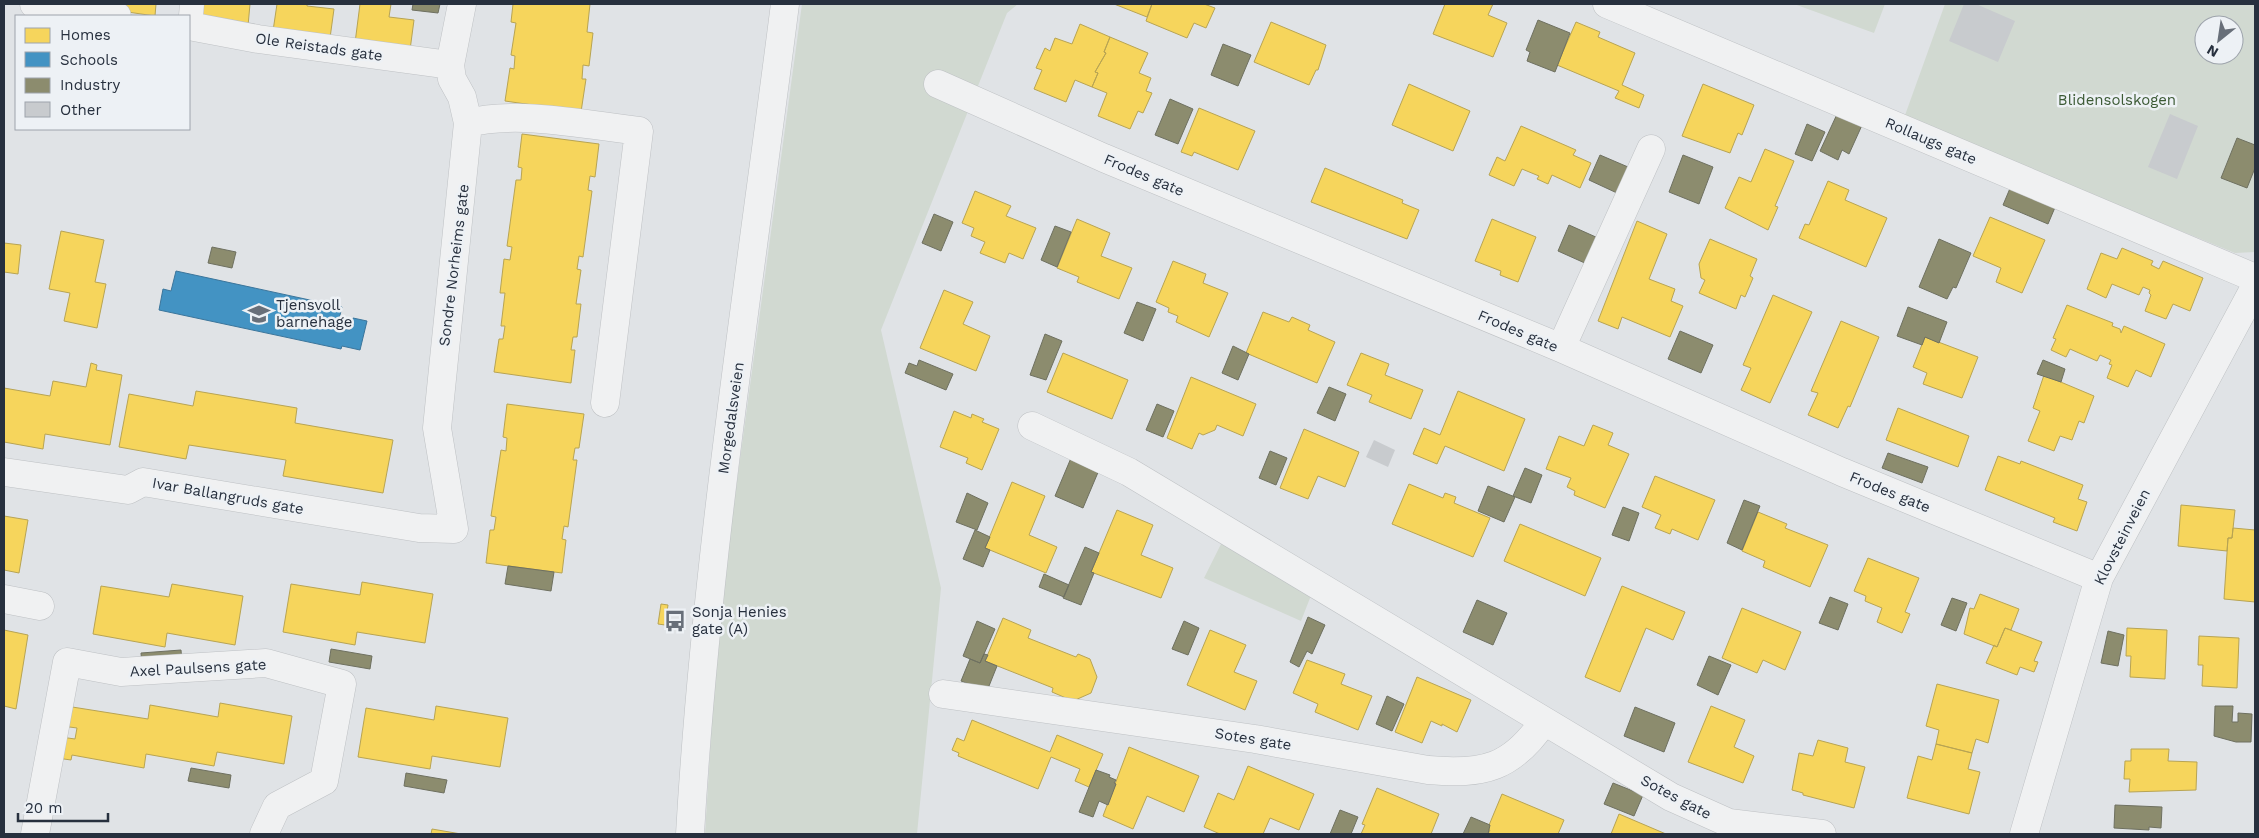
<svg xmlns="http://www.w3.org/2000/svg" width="2259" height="838" viewBox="0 0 2259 838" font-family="'Work Sans',sans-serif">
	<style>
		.green { fill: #d1d9d1; fill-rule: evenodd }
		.homes { fill: #f6d55c; stroke: #b8a453 }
		.schools { fill: #4393c3; stroke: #3b759b }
		.industry { fill: #8c8c6e; stroke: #6e7060 }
		.building { fill: #c8cbce }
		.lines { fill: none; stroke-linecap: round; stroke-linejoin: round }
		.pedestrian-casing { stroke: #bec1c4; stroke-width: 25 }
		.minor-casing { stroke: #bec1c4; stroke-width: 29 }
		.tertiary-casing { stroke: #bec1c4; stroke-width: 29 }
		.pedestrian { stroke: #f0f1f2; stroke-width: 24 }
		.minor { stroke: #f0f1f2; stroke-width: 28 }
		.tertiary { stroke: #f0f1f2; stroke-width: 28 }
		.labels { text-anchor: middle; stroke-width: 5; stroke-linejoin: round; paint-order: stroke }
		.street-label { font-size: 15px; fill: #27303e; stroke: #edf1f5 }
		.park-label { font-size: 15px; fill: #3c5a35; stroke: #edf1f5 }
		.poi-label { font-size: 15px; fill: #27303e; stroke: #edf1f5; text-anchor: start }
	</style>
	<rect width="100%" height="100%" fill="#e0e3e6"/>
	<path class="green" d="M802,4H1018L1007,13L881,330L941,588L917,834H705L718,621Z
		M1794,4H1885L1874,33Z
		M1945,4H2255V252L2235,253L1904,118ZM2204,25H2234V55H2204Z
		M1223,540L1312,593L1301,621L1204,578Z"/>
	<path class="homes" d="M101,4H156L155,16L100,8Z
		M197,4H250L248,26L195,20Z
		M277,4H307V6L334,9L330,38L273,31Z
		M360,4H391L389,17L414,20L410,50L355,43Z
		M513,4H590L587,32L593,33L589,66L583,65L582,79H586L581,112L505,101L510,68L514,69L515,56L511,55L516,23L511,22Z
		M1114,4H1152L1147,17Z
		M1152,4H1204L1215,8L1206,28L1194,23L1187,38L1146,21Z
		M1445,4H1493L1488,15L1507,23L1493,57L1433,34Z
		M1271,22L1326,45L1318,70H1316L1309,85L1254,62Z
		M1576,22L1600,32L1598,37L1635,53L1622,85L1644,95L1639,108L1615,98L1619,91L1557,65Z
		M1080,24L1110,37L1104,52L1106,53L1095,72L1098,73L1092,87L1075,80L1066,102L1034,89L1042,70L1036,68L1045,48L1050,51L1055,38L1072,44Z
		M1110,37L1148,53L1139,73L1151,78L1146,91L1152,93L1143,113L1138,111L1130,129L1098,116L1107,93L1092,87L1098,73L1095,72L1106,53L1104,52Z
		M1409,84L1470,111L1453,151L1392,125Z
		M1703,84L1754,105L1742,135L1738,133L1730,153L1682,136Z
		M1199,108L1255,131L1238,170L1194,152L1192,156L1181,152Z
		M1521,126L1576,150L1573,155L1591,163L1580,188L1552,175L1548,184L1537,179L1539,176L1522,169L1514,186L1489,175L1497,157L1505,161Z
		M522,134L599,144L595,177L590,176L588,190L592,191L583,257L579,256L577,269L581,270L576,304H581L577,337H573L571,350H575L571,383L494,372L499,339H503L505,326H501L505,293H500L504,259L510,260L512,247L507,246L516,180H521L522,168L518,167Z
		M1765,149L1794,161L1775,206L1778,207L1768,230L1725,208L1739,177L1751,182Z
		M1325,168L1403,200L1402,203L1419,210L1407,239L1311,202Z
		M1828,181L1849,190L1845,200L1887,218L1866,267L1799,238L1805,224L1809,225Z
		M975,191L1011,206L1006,216L1036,228L1023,259L1009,253L1005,263L980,253L985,242L971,236L974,228L962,223Z
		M1990,217L2045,240L2022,293L1996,282L2001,268L1973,256Z
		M1077,219L1110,233L1101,256L1132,268L1119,299L1077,282L1079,277L1057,268Z
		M1492,219L1536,237L1518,282L1500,275L1501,271L1475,261Z
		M1637,221L1667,234L1649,279L1675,289L1671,301L1683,306L1670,337L1622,317L1618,329L1598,321Z
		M61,231L104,240L95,282L106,284L97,328L64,321L70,293L49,289Z
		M1710,239L1757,259L1750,276L1753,278L1745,297L1741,295L1736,309L1699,293L1705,280L1701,278L1699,264Z
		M4,243L21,245L18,274L4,272Z
		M2122,248L2153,261L2151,265L2159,269L2163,261L2203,278L2190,311L2173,304L2166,319L2145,311L2151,295L2149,293L2150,290L2143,287L2139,295L2112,284L2106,298L2087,289L2101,253L2117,259Z
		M1173,261L1206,274L1203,283L1228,293L1209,337L1176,322L1178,316L1168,312L1169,308L1156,302Z
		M944,290L973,302L963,324L990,336L976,371L920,348Z
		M1773,295L1812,312L1770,403L1741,390L1751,368L1743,365Z
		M2067,305L2113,323L2112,326L2120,329L2121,333L2124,326L2165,344L2151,377L2136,370L2128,387L2107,378L2112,365L2109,364L2111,360L2100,355L2097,361L2070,349L2066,357L2051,350L2056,339L2053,338Z
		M1263,312L1289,322L1292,317L1310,325L1308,330L1335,342L1317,383L1246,353Z
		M1841,321L1879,337L1850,407L1848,406L1838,428L1808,415L1818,393L1811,391Z
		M1925,337L1978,357L1962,398L1923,384L1927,373L1913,367Z
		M1063,353L1128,380L1112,419L1047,392Z
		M1361,353L1389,364L1385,375L1423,390L1411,419L1369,402L1372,395L1347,385Z
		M91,363L97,365L96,370L122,375L110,445L45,434L43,449L4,442V388L50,396L53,381L86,387Z
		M2044,375L2094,396L2084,423L2079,421L2072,440L2060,436L2054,451L2028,441L2040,411L2033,408Z
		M1191,377L1256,404L1243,436L1217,425L1215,430L1203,435L1199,433L1192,449L1167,438Z
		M196,391L297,408L295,423L393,440L383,493L283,476L286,460L189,445L186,459L119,447L129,394L193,406Z
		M1458,391L1525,419L1504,471L1445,446L1437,464L1413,454L1424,428L1440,435Z
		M507,404L584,414L579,448H575L573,460H577L568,527L564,526L562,539L566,540L562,573L486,563L490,530H494L496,517L491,516L501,450L506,451L507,438L503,437Z
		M1898,408L1969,436L1958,467L1886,440Z
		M954,411L971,418L972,414L984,419L982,422L999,429L982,470L966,463L968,458L940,447Z
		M1593,425L1613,433L1608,445L1629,454L1605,508L1574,495L1575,491L1567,487L1571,478L1546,469L1559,436L1584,446Z
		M1304,429L1359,452L1345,487L1318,476L1308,499L1280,488Z
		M1998,456L2020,464L2021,461L2083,485L2078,499L2087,502L2077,531L2053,522L2055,518L1985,490Z
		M1655,476L1715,500L1698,540L1672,529L1670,534L1655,528L1661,515L1642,507Z
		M1012,482L1045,496L1029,535L1057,547L1046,573L985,548Z
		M1409,484L1443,498L1445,493L1456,497L1454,503L1490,518L1473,557L1392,524Z
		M2181,505L2235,510L2232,538H2228L2227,551L2178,546Z
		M1117,510L1153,525L1141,555L1173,568L1161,598L1091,572Z
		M1758,512L1787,524L1785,528L1828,545L1810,587L1763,567L1765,561L1742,551Z
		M4,516L28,520L19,573L4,570Z
		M1520,524L1601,558L1585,596L1504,561Z
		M2233,528L2255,530V602L2224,599L2228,538H2232Z
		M1868,558L1919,578L1905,612L1910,614L1902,633L1877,622L1882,608L1865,601L1866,596L1854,591Z
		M362,582L433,594L425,643L357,632L355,645L283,632L291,584L360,595Z
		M172,584L243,596L235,645L167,633L165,647L93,634L101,586L169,597Z
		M1622,586L1685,612L1673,640L1646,628L1620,692L1585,677Z
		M1980,594L2019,609L2011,630L2005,628L1997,647L1964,634L1970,608L1974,609Z
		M661,604L668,605L665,625L658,624Z
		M1742,608L1801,632L1785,670L1763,660L1757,673L1722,658Z
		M1003,618L1031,630L1028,638L1076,657L1078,654L1090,659L1097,677L1091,693L1073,701L1052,692L1053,688L985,661Z
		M2005,628L2042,642L2034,661L2038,662L2034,672L2020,667L2017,675L1986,663L1994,645L1997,647Z
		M2127,628L2167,630L2165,679L2130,677L2131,656H2126Z
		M4,630L28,635L16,709L4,706Z
		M1210,630L1246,645L1234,672L1257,681L1245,710L1187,685Z
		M2199,636L2239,638L2237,688L2202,686L2203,665H2198Z
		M1307,660L1345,674L1341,684L1372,696L1358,730L1315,712L1318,704L1293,693Z
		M1417,677L1471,700L1457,732L1442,724V726L1431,721L1422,743L1395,732Z
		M1937,684L1999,700L1988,743L1976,739L1972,753L1936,744L1939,730L1926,726Z
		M220,703L292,716L284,764L217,752L214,766L146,754L144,768L72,755L71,760L57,758L61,737L75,739L77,728L62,726L66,706L148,719L150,705L218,717Z
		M436,706L508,718L500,767L432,756L430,769L358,757L366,708L434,720Z
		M1711,706L1745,720L1734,747L1754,756L1743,783L1688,762Z
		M972,720L1050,752L1057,735L1103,754L1089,787L1075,781L1080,769L1051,757L1038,789L958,756L959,753L952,750L957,738L964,741Z
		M1818,740L1848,748L1845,762L1865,767L1854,808L1803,795V793L1792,790L1799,753L1813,756Z
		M1936,744L1972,753L1968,769L1980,772L1969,814L1907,798L1918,756L1932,760Z
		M1129,747L1199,776L1184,812L1147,796L1133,829L1103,816Z
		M2131,749H2169L2168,761L2197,762L2196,790L2129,792L2130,779H2124L2125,761H2131Z
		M1248,766L1314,794L1299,830L1270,818L1263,834H1220L1204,827L1218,793L1234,800Z
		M1377,788L1439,814L1431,834H1361L1365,825L1362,824Z
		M1502,794L1564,820L1558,834H1488L1490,830H1487Z
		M1619,814L1666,834H1611Z
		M432,829L461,834H431Z"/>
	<path class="schools" d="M176,271L342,307L337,327L350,330L353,318L367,321L360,350L342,346L341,349L159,310L163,289L171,291Z"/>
	<path class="industry" d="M413,4H440L438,13L412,10Z
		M1538,20L1570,33L1555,72L1527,61L1530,52L1526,50Z
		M1223,44L1251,55L1238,86L1211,75Z
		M1170,99L1193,109L1178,144L1155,135Z
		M1838,112L1863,123L1849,154L1842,150L1838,160L1820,151Z
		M1807,124L1825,132L1812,161L1795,154Z
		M2237,138L2255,145V168L2247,188L2221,178Z
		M1600,155L1628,167L1617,193L1589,180Z
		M1683,155L1713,167L1699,204L1669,192Z
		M2011,186L2056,205L2048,224L2003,205Z
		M934,214L953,222L941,251L922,243Z
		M1569,225L1598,238L1587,264L1558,251Z
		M1055,226L1071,232L1057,267L1041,260Z
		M1939,239L1971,253L1956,288L1953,287L1947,299L1919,287Z
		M212,247L236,252L232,268L208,263Z
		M1137,302L1156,309L1143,341L1124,333Z
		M1908,307L1947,322L1939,343L1925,337L1922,345L1897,336Z
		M1680,331L1713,345L1701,373L1668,359Z
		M1045,334L1062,341L1046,380L1030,375Z
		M1233,346L1249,354L1238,380L1222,373Z
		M919,360L953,374L946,390L905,373L909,363L917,366Z
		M2043,360L2065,369L2061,382L2037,374Z
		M1329,387L1346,394L1335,421L1317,413Z
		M1157,404L1174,411L1163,437L1146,430Z
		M1270,451L1287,458L1276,485L1259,478Z
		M1888,453L1928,467L1922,483L1882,468Z
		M1071,458L1099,470L1083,508L1055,496Z
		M1525,468L1542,475L1531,503L1513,496Z
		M1488,486L1515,497L1504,522L1478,511Z
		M967,493L988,503L977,530L956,522Z
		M1744,500L1760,506L1742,550L1727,543Z
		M1623,507L1639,513L1629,541L1612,535Z
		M975,530L990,537L985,548L990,550L983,567L963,559Z
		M1085,547L1099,553L1091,572L1094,573L1081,605L1063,598Z
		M508,566L554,572L551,591L505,584Z
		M1044,574L1069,585L1064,597L1039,587Z
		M1830,597L1848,604L1838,630L1819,623Z
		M1952,598L1967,603L1956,631L1941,625Z
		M1477,600L1507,613L1493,645L1463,632Z
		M1308,617L1325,625L1312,654L1307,651L1299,667L1290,662Z
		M977,621L995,629L980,663L963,656Z
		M1184,621L1199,628L1188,655L1172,649Z
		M2108,631L2124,635L2118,666L2101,663Z
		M331,649L372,656L370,669L329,662Z
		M181,650L182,663L142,666L141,653Z
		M984,654L988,655L985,661L997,666L987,691L961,681L970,659L980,663Z
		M1709,656L1731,665L1718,695L1697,685Z
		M1387,696L1404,704L1392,731L1376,724Z
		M2215,706H2233L2232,722H2238V713L2252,714L2251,742H2236L2214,736Z
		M1635,707L1675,723L1664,752L1624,736Z
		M191,768L231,775L229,788L188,781Z
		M1096,770L1110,775L1109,777L1116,780L1114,783L1116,784L1108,805L1099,801L1093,817L1079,812Z
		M406,773L447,780L444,793L404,786Z
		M1613,783L1643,795L1634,816L1604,804Z
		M2115,805L2162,807L2161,828L2149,827V830L2114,828Z
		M1340,810L1358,817L1351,834H1330Z
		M1471,817L1490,825L1488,834H1463Z"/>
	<path class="building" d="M1964,4H1976L2015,21L1998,62L1949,41Z
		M2170,114L2198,126L2177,179L2148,167Z
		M1374,440L1395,450L1388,467L1366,457Z"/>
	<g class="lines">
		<g class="pedestrian-casing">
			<path id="pedestrian" d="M190,27L192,4"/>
		</g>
		<g class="minor-casing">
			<path id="minor" d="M34,4L117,16
				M1607,4L2255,278
				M189,26L258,39L450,65
				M938,84L1104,158L1561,348L1842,472L2099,578
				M468,123C518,110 587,125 639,131L605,403
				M1561,348L1651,149
				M1032,426L1129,472L1671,797L1729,823L1822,834
				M4,472L128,490L143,482L419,528L454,529L437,428L468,123L462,97L452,79L450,65L462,4
				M4,599L40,606
				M943,694L1255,739L1428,770C1484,775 1512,768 1544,721
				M35,834L67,662L121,672L266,663L342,684L324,781L277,806L264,834
				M2024,834L2099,578L2255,287"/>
		</g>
		<g class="tertiary-casing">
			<path id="tertiary" d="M690,834C706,556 750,280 785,4"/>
		</g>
		<use href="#pedestrian" class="pedestrian"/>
		<use href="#minor" class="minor"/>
		<use href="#tertiary" class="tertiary"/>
	</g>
	<defs>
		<g id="school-bare" transform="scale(1.725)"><path d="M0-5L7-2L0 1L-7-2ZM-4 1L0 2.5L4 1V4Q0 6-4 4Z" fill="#686f79" stroke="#edf1f5" stroke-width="2.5" paint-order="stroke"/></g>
		<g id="bus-bare" transform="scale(1.725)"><path d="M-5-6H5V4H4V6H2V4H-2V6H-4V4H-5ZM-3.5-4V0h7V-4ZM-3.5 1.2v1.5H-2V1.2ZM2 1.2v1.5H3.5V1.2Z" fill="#686f79" stroke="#edf1f5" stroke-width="2.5" paint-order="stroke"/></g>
	</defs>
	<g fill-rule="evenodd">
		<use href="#school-bare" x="259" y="314"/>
		<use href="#bus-bare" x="675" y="621"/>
	</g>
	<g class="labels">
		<g class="street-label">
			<text transform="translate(319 47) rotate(8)" y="5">Ole Reistads gate</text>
			<text transform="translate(1931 141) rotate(23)" y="5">Rollaugs gate</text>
			<text transform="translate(1144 175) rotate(23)" y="5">Frodes gate</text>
			<text transform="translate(454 265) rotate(-83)" y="5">Sondre Norheims gate</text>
			<text transform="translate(1518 331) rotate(23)" y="5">Frodes gate</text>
			<text transform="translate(731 418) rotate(-82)" y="5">Morgedalsveien</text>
			<text transform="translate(1890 492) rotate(22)" y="5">Frodes gate</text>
			<text transform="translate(228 496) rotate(10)" y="5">Ivar Ballangruds gate</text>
			<text transform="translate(2122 537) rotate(-63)" y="5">Klovsteinveien</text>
			<text transform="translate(198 668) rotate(-3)" y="5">Axel Paulsens gate</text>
			<text transform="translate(1253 739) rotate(9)" y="5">Sotes gate</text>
			<text transform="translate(1676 797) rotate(28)" y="5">Sotes gate</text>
		</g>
		<g class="park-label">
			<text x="2117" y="105">Blidensolskogen</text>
		</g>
		<g class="poi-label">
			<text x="276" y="310">Tjensvoll<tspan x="276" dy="17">barnehage</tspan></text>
			<text x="692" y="617">Sonja Henies<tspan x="692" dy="17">gate (A)</tspan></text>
		</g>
	</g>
	<rect width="2259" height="838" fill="none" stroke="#27303e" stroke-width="10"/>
	<rect x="15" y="15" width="175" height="115" fill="#edf1f5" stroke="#9ea4ac"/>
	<rect x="25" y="28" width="25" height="15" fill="#f6d55c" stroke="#9ea4ac"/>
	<text x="60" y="40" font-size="15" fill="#27303e">Homes</text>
	<rect x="25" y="52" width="25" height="15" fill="#4393c3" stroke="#9ea4ac"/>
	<text x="60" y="65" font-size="15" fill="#27303e">Schools</text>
	<rect x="25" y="78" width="25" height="15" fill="#8c8c6e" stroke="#9ea4ac"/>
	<text x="60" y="90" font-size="15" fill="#27303e">Industry</text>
	<rect x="25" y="102" width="25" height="15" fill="#c8cbce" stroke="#9ea4ac"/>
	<text x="60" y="115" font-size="15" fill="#27303e">Other</text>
	<g transform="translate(2219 40) rotate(210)"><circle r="24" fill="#edf1f5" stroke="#9ea4ac"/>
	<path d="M0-4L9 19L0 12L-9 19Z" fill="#686f79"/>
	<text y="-8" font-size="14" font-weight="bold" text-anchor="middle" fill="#27303e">N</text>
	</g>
	<path d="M18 813v8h90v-8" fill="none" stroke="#27303e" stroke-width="2.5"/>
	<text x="25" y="813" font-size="15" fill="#27303e" stroke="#edf1f5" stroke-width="4" paint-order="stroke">20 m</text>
</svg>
